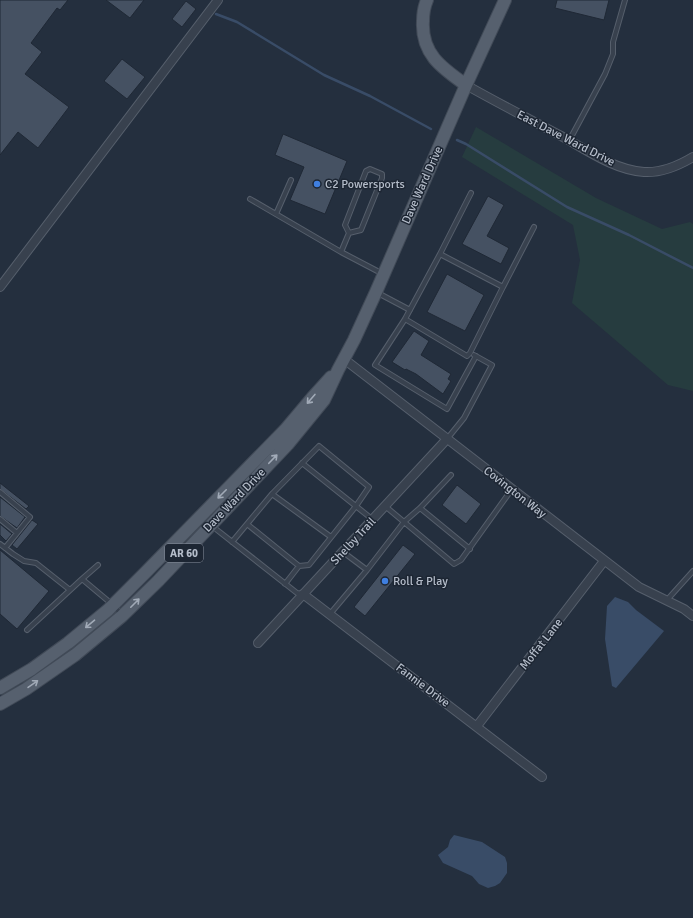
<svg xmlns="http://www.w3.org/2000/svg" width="693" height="918" viewBox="0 0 693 918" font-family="Signika,sans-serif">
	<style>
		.green { fill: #263c3f }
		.water { fill: #394c67 }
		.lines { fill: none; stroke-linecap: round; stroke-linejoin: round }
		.stream { stroke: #394c67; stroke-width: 2.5 }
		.building { fill: #455162; stroke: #1f2835 }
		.service-casing { stroke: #565f6c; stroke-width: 6 }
		.minor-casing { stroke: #565f6c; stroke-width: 10 }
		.primary-casing { stroke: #414a57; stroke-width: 14 }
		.service { stroke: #38414e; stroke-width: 4 }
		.minor { stroke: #38414e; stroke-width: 8 }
		.primary { stroke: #56606e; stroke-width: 12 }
		.oneway { stroke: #a1aab7 }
		.shop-dot { fill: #3f7fe0; stroke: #1d2633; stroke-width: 1.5 }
		.labels { text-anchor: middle; stroke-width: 3; stroke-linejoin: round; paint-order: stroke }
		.shield { fill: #1d2633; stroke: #878f9c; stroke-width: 1 }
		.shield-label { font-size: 11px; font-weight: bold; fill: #b4bcc9 }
		.street-label { font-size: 12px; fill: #b4bcc9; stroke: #1d2633 }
		.poi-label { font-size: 12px; fill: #b4bcc9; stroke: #1d2633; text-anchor: start }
	</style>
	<rect width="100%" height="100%" fill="#242f3e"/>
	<path class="green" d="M476,127L596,198L662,229L690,222L693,224V391L668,385L572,303L580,260L573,225L462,157Z"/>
	<path class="water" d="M615,597L628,602L636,610L664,631L616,688L612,686L605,639L607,606Z
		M454,835L482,842L505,857L507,863V873L500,883L495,886L488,888L479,884L472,876L443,863L438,855L448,847L450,840Z"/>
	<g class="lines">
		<path class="stream" d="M216,14L237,22L324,75L370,96L431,129
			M457,140L466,144L567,207L629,235L693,268"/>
	</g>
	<path class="building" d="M0,0H68L60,10L57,8L31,43L42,52L25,74L69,107L38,148L18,132L0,155Z
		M106,0H144L130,18Z
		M557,0H609L604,20L555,8Z
		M186,1L196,9L182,27L172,19Z
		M122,59L145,77L127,99L104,81Z
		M283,134L347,161L325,214L290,200L304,167L275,155Z
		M488,196L504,205L487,236L509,248L501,264L462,244Z
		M447,274L484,295L465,331L427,312Z
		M414,331L429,341L421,355L451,374L448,379L451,381L443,394L416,374L406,369L405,370L392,362Z
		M0,483L29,506L26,509L0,489Z
		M457,485L481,504L466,524L442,505Z
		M0,497L25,517L17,528L0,516Z
		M32,520L38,524L17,549L12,545Z
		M0,524L12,534L6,541L0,535Z
		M403,545L415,554L365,616L354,607Z
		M0,550L49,591L17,629L0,614Z"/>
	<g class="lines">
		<g class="service-casing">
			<path id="service" d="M569,141L605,74L613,54V42L625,0
				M250,199L341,252L383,274
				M276,214L291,180
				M341,252L349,233L345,225L366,171L370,169L382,174V178L361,230L349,233
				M440,254L471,193
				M503,287L534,227
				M376,292L410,310
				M405,319L467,356L470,353L503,287L440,254L405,319L375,365L447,409L476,356
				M447,439L464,418L492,365L474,355
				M302,463L372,519
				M0,492L30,517L5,548
				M272,494L331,537
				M385,506L454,564L461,560L512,489
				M420,508L470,549
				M0,519L17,533
				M247,524L299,566
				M212,526L297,593L302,594
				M232,542L272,494L319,446L369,487L356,506L309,565L299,566L285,584
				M0,544L13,554L24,561L36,563L70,590
				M343,552L367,570
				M82,579L98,565
				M667,600L693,571
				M330,614L367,570L404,522L420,508L451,475
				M27,630L82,579L113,605L121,614"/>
		</g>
		<g class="minor-casing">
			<path id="minor" d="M466,85C498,103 531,120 563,137C588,151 615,170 644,172C661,173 678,166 693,157
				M0,287L218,0
				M344,359L639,587L684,609L693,616
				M303,594L542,777
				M258,643L447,439
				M477,726L604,561"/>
		</g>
		<g class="primary-casing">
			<path id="primary" d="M427,0C424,7 423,13 423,21C421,54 442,68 466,85
				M0,688L32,669L68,643L108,610L145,573L285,430L312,398L331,377
				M0,704L26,689L75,655L122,616L158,581L288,444L324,400L338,370L354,340L376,292L466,85L505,0"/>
		</g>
		<use href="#service" class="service"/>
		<use href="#minor" class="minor"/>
		<use href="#primary" class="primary"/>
	</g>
	<defs><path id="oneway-shaft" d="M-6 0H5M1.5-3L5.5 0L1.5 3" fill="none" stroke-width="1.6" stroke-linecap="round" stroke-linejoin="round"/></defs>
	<g class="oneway">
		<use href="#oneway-shaft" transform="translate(311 399) rotate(131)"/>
		<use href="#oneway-shaft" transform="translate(273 459) rotate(-46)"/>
		<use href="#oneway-shaft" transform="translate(222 494) rotate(135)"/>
		<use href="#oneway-shaft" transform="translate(135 603) rotate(-45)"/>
		<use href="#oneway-shaft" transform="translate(90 624) rotate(140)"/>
		<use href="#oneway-shaft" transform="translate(33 684) rotate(-35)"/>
	</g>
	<g class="shop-dot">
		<circle cx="317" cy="184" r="4"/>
		<circle cx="385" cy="581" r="4"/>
	</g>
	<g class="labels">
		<rect class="shield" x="165" y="544" width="38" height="18" rx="3"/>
		<g class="shield-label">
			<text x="184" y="557">AR 60</text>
		</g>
		<g class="street-label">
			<text transform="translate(566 138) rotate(27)" y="4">East Dave Ward Drive</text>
			<text transform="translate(422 185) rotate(-66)" y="4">Dave Ward Drive</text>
			<text transform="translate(515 492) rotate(38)" y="4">Covington Way</text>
			<text transform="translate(234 500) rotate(-46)" y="4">Dave Ward Drive</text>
			<text transform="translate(353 541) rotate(-47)" y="4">Shelby Trail</text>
			<text transform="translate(541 644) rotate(-52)" y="4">Moffat Lane</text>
			<text transform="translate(423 685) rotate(37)" y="4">Fannie Drive</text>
		</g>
		<g class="poi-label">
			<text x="325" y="188">C2 Powersports</text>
			<text x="393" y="585">Roll &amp; Play</text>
		</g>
	</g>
</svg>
